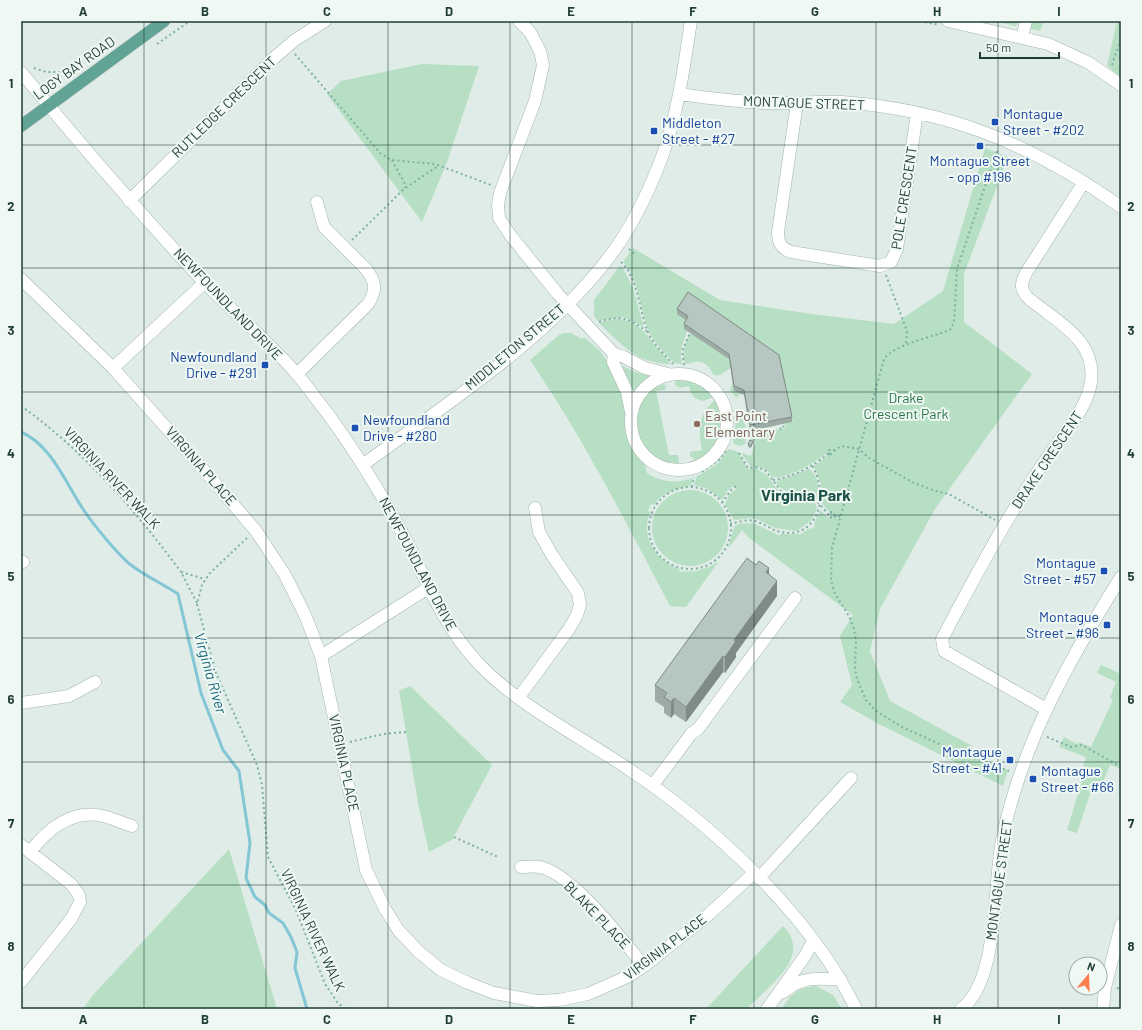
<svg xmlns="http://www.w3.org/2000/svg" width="1142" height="1030" viewBox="0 0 1142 1030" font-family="Barlow,sans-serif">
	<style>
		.green { fill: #b7dfc3 }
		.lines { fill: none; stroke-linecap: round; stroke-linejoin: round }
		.stream { stroke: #83c6d5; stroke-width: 3 }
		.minor-casing { stroke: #a2b4ae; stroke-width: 13 }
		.major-casing { stroke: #c0c9c7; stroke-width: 13 }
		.path { stroke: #7eb1a3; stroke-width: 2; stroke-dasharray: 2 3; stroke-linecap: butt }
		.minor { stroke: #fff; stroke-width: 12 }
		.major { stroke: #61a495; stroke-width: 12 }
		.wall { fill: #9caba5 }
		.shaded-wall { fill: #7f8b86 }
		.building { fill: #b5c7c0; stroke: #7f8b86 }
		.grid { fill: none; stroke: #1f3d36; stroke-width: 1; stroke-opacity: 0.55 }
		.transit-dot { fill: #1a4fb4; stroke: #f0f8f4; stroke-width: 1.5 }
		.education-dot { fill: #8d6e63; stroke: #f0f8f4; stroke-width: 1.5 }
		.labels { text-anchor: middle; stroke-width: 4; stroke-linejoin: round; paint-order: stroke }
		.street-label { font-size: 14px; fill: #1f3d36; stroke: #f0f8f4 }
		.transit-label { font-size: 14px; fill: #164399; stroke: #f0f8f4; text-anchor: start }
		.park-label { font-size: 14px; fill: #277648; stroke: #f0f8f4 }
		.education-label { font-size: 14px; fill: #785e54; stroke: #f0f8f4; text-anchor: start }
		.water-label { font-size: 15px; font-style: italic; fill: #16687c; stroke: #f0f8f4 }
		.quarter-label { font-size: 16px; font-weight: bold; fill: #1a5045; stroke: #f0f8f4 }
		.neatline { fill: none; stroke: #1f3d36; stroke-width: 1.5 }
		.grid-label { font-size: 13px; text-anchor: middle; font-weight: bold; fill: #1f3d36 }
	</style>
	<rect width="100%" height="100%" fill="#e0ece7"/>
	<path class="green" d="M994,21H1021L1015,26Z
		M1030,21H1044L1040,31L1031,29Z
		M1117,21H1121V55L1118,63L1121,66V77L1107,66Z
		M422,64L479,66L446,165L422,222L327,94L341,81Z
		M985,148L1008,157L964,274V322L1032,374L935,509L880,609L870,651L890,701L972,746L971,752L977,757L1008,770L1003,786L879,724L840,702L852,685L840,636L853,615L748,537L742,530L728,549L734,527L739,524L753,523L780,536V534H801L810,528L812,529L815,526L814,524L820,510L829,518L830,513L822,503L821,484L814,466L827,456V453C816,462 786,480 772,477C768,468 760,466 751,467L741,453L751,456L756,441L750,439V436L786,428L779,361L688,322C688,337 677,348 682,364L674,363C665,353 654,343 649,331C640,312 639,277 623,262L633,248L720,300L812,314L894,324L943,291Z
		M620,266L623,268L633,288L644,327L624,317L598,321L594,316V300Z
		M616,319C636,319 647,334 658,349C662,354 668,358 670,364C639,364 621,345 600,324V322Z
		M564,333H571L582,339L584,337L600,351L611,367L626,405L629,438L634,449L644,460L647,473C660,482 678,484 693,478L691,485C677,490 663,491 654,505L651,504L648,511L650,512C640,537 656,561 680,569L679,572L697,571L707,567L708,568L719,561L686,607L670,606C626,522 583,438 530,360L559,335Z
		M691,333L729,359L731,367C708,387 717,366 700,362C695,360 690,364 685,364C681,351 685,344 691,333Z
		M621,365L635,372L653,377V379L634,396Z
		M680,379C693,380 706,386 713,397L704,401C694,399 691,396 689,386L680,388L676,386L675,382Z
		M733,380L735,391L740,394L737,398L730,391Z
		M660,382L666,386L665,390L656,391L669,455H678L679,463C629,463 618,402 660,382Z
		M715,400C725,420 721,455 695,460L690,456V452L702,450C698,430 698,414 715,400Z
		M740,414L742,415L747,433L745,444L741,446L734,444L733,441L736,420Z
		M728,449L738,452L748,469L758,467V470L766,474L779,492L815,502L817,509L811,521L796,531L775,528L759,520L752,518L734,520L725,504L729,495L736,489L735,485L728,490L722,500L708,489L694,485L697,476C710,470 721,463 728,449Z
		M809,469C818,474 819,490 819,499L787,492L776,484L777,481Z
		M652 528a38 38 0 1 1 76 0a38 38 0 1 1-76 0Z
		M1101,665L1121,674V769L1110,765L1098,793L1091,791L1077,833L1067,830L1086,767L1083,766L1086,757L1059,747L1064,737L1077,744L1079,742L1091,747L1113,700L1110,698L1116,682L1097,673Z
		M410,686L492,765L452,840L429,852L419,808L399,691Z
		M229,849L277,1009H83L93,995Z
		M783,926C814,958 767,986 747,1009H706Z
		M816,986L833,995L842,1009H782C789,995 799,987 816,986Z"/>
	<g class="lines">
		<path class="stream" d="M21,432C52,445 67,486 85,512C94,525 119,556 131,565C145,576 163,584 178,594L201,693L223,750L239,771L250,843L246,878L255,897L265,905L269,913L283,923L291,937L297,952L295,968L307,1009"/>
		<g class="minor-casing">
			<path id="minor" d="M519,21L530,32L540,51L543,65L535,101L500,193L498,205L499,218L511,236L557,293L614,354L622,356L645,368L668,374
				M948,21L1048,44L1089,63L1121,85
				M1022,38L1026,21
				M21,72C79,143 139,212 201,279C232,311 267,340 296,373C307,386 317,400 328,414C358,455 384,498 408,544C430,588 444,627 479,664C520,707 582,737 630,770C714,826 812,917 856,1009
				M679,94C708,98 737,102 767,103C792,104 817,101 842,102C950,110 1033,145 1121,207
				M797,103L778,232C778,243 781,248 791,252L880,266L891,262L897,249L917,113
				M129,201L275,57L295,40L325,21
				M21,279L113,368L203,469L256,531L285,575L305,615L321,656L366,870L385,909L399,931L419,952L441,970L468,983L494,993L537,1001L559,1000L588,994L629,976L644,966L707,916L754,873
				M614,354L613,362L627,392L631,412
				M113,368L205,282
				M297,374L368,304C377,290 376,282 366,269L324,227L317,202
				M631 422a48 48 0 1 1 96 0a48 48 0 1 1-96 0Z
				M364,464C448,403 547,339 610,256C632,227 649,191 662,157C678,113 684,67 691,21
				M21,563L23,562
				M321,656L428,588
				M519,697L569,629L577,615L580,605L578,593L552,555L539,532L535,508
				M21,703L69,696L95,682
				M1046,709L944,651L942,639C966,594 989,549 1016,506C1028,486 1040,467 1054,448C1068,427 1087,408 1091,382C1096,343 1064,326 1037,305C1031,301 1023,295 1022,287C1021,282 1024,278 1026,273L1084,182
				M653,785L691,734L698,729L795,598
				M21,845L71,884L79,895L80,902L71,919L21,982
				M30,852C47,830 72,809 103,816C112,818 122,823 132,826
				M521,867C527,867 534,866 540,867C573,874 622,940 644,966
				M759,878L851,778
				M784,992C801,976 819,978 841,980
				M767,1009L805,956L813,941
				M961,1009C999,982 993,884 1002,840C1021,745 1070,658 1121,577
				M1103,1009L1105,988L1121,925"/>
		</g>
		<g class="major-casing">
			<path id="major" d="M21,126L164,21"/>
		</g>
		<path class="path" d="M920,21L939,25
			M157,44L190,21
			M295,54L380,153L391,160L435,164L491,185
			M1112,65L1121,38
			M34,68L46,72H73
			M997,151L957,269L954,322L950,330C932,337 895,344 884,359L832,548L831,581L835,594L849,616L854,629L856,641L855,668L857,679L866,700L876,711L902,727L946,747L1009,771
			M392,160L405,184V188
			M352,240L404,189L438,166
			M629,249L636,255
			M621,262C638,277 639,311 648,332C653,344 664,354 673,364
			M886,275L907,331L906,345
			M599,322C622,314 629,319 648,332
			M684,365L682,351L690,333
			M21,406C83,450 136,511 181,572
			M750,434L784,428L783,424
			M835,450L829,456L828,450H835L841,446L859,449L869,458L914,483L936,491L949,494L995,520
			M739,453L748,468L758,467L766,471L781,491L817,501L828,514L831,515
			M702,472L720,459L727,449
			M773,480C793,477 814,466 829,453
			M692,487L694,477
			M649 528a41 41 0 1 1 82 0a41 41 0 1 1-82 0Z
			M722,503L731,490L736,486
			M836,516L831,518V512L836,516H840
			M730,524C738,522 747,519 755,521C762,523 768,527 774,530C795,538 814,529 819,507C822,493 819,477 812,465
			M247,538L209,574L202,585L197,604L216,673L257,765L262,785L268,857L296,910L325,984L337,1002L345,1009
			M197,603L181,572L205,579
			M1047,737L1071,747L1082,745L1121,767
			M350,742L383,734L406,732
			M454,837L498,857
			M1117,988L1121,989"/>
		<use href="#minor" class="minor"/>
		<use href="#major" class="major"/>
	</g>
	<path class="wall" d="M688,292L792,417V422L750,431L744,395L734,391L729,359L684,329V324L686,320L677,314V309Z
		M753,443L751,448L748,447V444Z
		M769,575L777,596L736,653V657L725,673L723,672L686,722L674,714L671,718L664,713V707L655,701V685Z"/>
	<path class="shaded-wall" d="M769,568V584L766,572Z
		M777,581V596L736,653V657L725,673V657L734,640Z
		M723,656V672L686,722V707Z
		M674,698V714L671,718V702Z"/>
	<path class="building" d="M688,292L779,355L792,417L750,425L744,390L734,386L729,354L684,324L688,316L677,309Z
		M750,440L753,441L751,446L748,444Z
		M747,558L756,565L759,561L769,568L766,572L777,581L734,640L736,641L725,657L723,656L686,707L674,698L671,702L664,697L667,693L655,685Z"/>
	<path class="grid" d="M144,21V1009M266,21V1009M388,21V1009M510,21V1009M632,21V1009M754,21V1009M876,21V1009M998,21V1009M21,145H1121M21,268H1121M21,392H1121M21,515H1121M21,638H1121M21,762H1121M21,885H1121"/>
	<g class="transit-dot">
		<rect x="991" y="118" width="8" height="8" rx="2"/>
		<rect x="650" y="127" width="8" height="8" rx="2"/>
		<rect x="976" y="142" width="8" height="8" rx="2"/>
		<rect x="261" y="361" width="8" height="8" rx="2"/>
		<rect x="351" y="424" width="8" height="8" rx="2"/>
		<rect x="1100" y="567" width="8" height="8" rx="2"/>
		<rect x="1103" y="621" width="8" height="8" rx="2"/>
		<rect x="1006" y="756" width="8" height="8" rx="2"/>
		<rect x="1029" y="775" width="8" height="8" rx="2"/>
	</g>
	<circle class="education-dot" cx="697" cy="424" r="4"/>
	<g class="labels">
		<g class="street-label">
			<text transform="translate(74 68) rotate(-36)" y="5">LOGY BAY ROAD</text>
			<text transform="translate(804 103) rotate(2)" y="5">MONTAGUE STREET</text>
			<text transform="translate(224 107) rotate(-44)" y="5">RUTLEDGE CRESCENT</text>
			<text transform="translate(904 198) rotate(-81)" y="5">POLE CRESCENT</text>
			<text transform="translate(228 304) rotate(46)" y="5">NEWFOUNDLAND DRIVE</text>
			<text transform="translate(515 347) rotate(-40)" y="5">MIDDLETON STREET</text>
			<text transform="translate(1047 460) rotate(-56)" y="5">DRAKE CRESCENT</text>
			<text transform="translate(201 466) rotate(49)" y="5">VIRGINIA PLACE</text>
			<text transform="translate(112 478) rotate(47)" y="5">VIRGINIA RIVER WALK</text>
			<text transform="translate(418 564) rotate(62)" y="5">NEWFOUNDLAND DRIVE</text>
			<text transform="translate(344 763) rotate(78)" y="5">VIRGINIA PLACE</text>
			<text transform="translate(999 880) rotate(-82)" y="5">MONTAGUE STREET</text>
			<text transform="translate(597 915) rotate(46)" y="5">BLAKE PLACE</text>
			<text transform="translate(313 930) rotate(65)" y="5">VIRGINIA RIVER WALK</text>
			<text transform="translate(665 947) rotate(-37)" y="5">VIRGINIA PLACE</text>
		</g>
		<g class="transit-label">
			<text x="1003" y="119">Montague<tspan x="1003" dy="16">Street - #202</tspan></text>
			<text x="662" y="128">Middleton<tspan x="662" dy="16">Street - #27</tspan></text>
			<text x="980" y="166" text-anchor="middle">Montague Street<tspan x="980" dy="16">- opp #196</tspan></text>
			<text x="257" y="362" text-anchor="end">Newfoundland<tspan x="257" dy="16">Drive - #291</tspan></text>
			<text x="363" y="425">Newfoundland<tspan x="363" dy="16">Drive - #280</tspan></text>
			<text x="1096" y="568" text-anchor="end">Montague<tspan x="1096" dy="16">Street - #57</tspan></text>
			<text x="1099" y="622" text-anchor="end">Montague<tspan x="1099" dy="16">Street - #96</tspan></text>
			<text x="1002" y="757" text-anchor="end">Montague<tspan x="1002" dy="16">Street - #41</tspan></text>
			<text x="1041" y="776">Montague<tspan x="1041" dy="16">Street - #66</tspan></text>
		</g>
		<g class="park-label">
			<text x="906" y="403">Drake<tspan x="906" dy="16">Crescent Park</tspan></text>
		</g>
		<g class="education-label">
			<text x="705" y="421">East Point<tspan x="705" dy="16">Elementary</tspan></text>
		</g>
		<g class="water-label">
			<text transform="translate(210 673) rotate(74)" y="5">Virginia River</text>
		</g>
		<g class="quarter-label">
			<text x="806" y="501">Virginia Park</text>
		</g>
	</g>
	<rect width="1142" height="1030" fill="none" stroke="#f0f8f4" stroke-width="44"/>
	<g transform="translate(1088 976) rotate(19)"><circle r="19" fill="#f0f8f4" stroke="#9cada8"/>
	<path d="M0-3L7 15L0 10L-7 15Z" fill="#fb7e4e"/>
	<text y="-6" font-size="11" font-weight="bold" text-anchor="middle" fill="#1f3d36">N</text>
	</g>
	<path d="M980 52v6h79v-6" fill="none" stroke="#1f3d36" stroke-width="2"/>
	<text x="986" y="52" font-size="12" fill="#1f3d36" stroke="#f0f8f4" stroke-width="3" paint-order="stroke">50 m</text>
	<rect x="22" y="22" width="1098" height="986" class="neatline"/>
	<g class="grid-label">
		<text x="83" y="16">A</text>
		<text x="205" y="16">B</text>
		<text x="327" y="16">C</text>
		<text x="449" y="16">D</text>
		<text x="571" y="16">E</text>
		<text x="693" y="16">F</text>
		<text x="815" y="16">G</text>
		<text x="937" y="16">H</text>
		<text x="1059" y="16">I</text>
		<text x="11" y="88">1</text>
		<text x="1131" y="88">1</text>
		<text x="11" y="211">2</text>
		<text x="1131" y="211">2</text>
		<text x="11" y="335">3</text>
		<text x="1131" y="335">3</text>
		<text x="11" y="458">4</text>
		<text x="1131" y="458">4</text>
		<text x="11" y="581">5</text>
		<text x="1131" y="581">5</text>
		<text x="11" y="704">6</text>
		<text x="1131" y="704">6</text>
		<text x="11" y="828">7</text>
		<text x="1131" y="828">7</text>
		<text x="11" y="951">8</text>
		<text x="1131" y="951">8</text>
		<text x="83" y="1024">A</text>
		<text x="205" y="1024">B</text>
		<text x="327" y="1024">C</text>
		<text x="449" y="1024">D</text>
		<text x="571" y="1024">E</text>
		<text x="693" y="1024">F</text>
		<text x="815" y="1024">G</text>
		<text x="937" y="1024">H</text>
		<text x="1059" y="1024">I</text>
	</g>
</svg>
